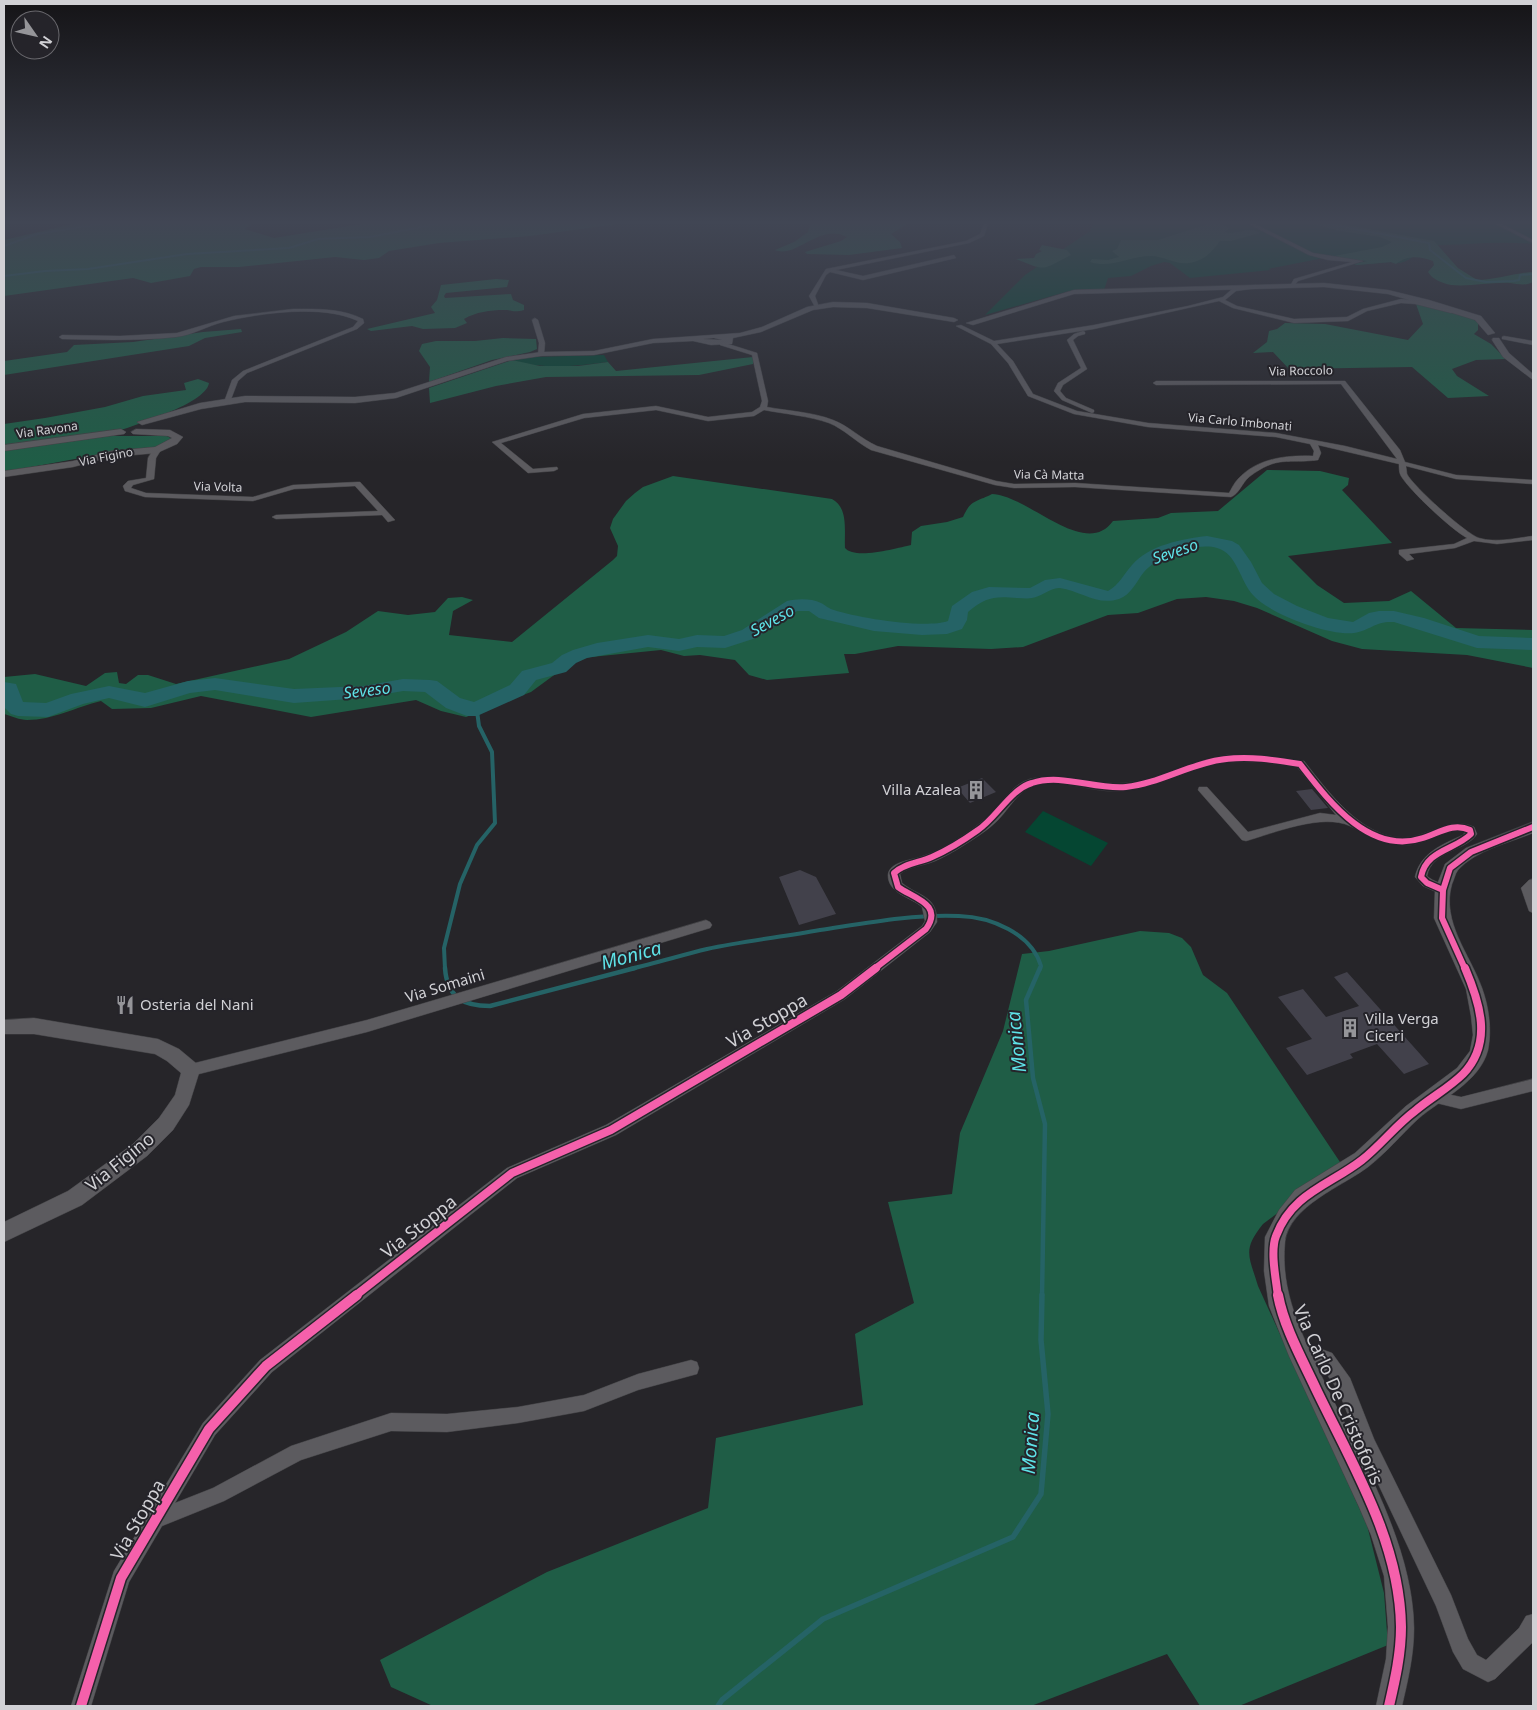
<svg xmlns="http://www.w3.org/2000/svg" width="1537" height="1710" viewBox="0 0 1537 1710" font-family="'Noto Sans',sans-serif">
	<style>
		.green { fill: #054632 }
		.forest { fill: #1f5d46 }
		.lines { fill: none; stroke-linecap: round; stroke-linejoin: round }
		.stream-far4 { stroke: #256366; stroke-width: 2 }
		.stream-far3 { stroke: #256366; stroke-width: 3 }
		.stream-far2 { stroke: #256366; stroke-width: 4 }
		.stream-far1 { stroke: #256366; stroke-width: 4.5 }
		.stream { stroke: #256366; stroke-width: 5.5 }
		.river { fill: #256366; fill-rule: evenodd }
		.building { fill: #42414b }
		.street-casing { stroke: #414144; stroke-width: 1 }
		.secondary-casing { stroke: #414144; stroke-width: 1 }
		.street { fill: #5c5b5f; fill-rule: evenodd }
		.secondary { fill: #5c5b5f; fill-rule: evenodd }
		.cycleway-far2-casing { stroke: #25242a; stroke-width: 9 }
		.cycleway-far1-casing { stroke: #25242a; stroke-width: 11 }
		.cycleway-casing { stroke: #25242a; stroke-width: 13 }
		.cycleway-far2 { stroke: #f560ab; stroke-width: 6 }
		.cycleway-far1 { stroke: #f560ab; stroke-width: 8 }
		.cycleway { stroke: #f560ab; stroke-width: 10 }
		.labels { text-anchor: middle; stroke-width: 4; stroke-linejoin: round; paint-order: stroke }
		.far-street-label { font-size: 12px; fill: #d1d1d5; stroke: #25242a }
		.poi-label { font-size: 15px; fill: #d1d1d5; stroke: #25242a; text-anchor: start }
		.street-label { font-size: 15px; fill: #d1d1d5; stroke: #25242a }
		.water-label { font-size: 16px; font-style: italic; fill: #5ee2e7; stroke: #25242a }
		.near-street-label { font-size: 18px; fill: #d1d1d5; stroke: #25242a }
		.near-water-label { font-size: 19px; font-style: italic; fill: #5ee2e7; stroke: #25242a }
	</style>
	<rect width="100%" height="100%" fill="#262529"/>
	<path class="green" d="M1093,224H1533V244C1511,242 1489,243 1467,244C1456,245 1443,244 1432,246C1418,249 1407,268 1391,262L1357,265L1354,264L1367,261L1329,257L1268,269L1271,270L1190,278L1170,263L1164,262L1151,266L1131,276L1108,278L1104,290L1069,291L985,315L1025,275L1090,231Z
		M604,355L608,362C576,366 544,370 512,360L531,357Z
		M1043,811L1108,843L1091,866L1025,832Z"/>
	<path class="forest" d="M73,224H252L245,229L274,238L361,224H617L530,236L439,243L389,251L379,258L364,260L335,257L239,267H201L194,269L190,276L151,283L133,278L4,296V240Z
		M810,224H907L891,234L900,242L902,248L849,255L807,254L805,252L841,241L847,237C820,222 796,259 775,250L794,242L808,232Z
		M1208,224H1220L1230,228L1225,232C1237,235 1250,226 1260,233L1231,241H1220C1212,252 1204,261 1189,263C1176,265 1164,256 1151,256C1130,256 1111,269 1090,262L1092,259L1108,260L1119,257L1112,251L1117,249L1121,240H1158Z
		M1312,224H1342L1434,241L1458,268L1477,280C1496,280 1514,273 1533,272V282C1526,286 1518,284 1510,283C1491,282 1469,287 1451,285C1442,283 1433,280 1428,272L1434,265L1433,261C1420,256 1407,255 1396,264L1391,262L1357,265L1354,264L1367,261L1329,257L1382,247L1392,242L1380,237L1340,231Z
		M1042,245L1067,250L1071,255C1041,270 1048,272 1016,259L1034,258L1036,254L1042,251L1039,250Z
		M496,279L509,280L507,287L446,293L444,296L445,298L511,294L513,300L524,305V310C513,313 513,310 504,310C490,310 476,312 464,319L467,323L455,328L423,329L412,326L371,331L367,329L435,313L431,307L437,300L441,285Z
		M1416,304L1472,318L1478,323V330L1474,334L1491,344L1506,359L1476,360L1452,369L1457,376L1489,396L1448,398L1412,367L1289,369L1273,352L1253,353L1267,342L1269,331L1277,329L1285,323L1325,324L1408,340L1423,324Z
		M241,329L242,332L205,338L189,346L4,375V361L67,352L74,345L133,342L203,332Z
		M503,338L536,339L537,349L530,352L492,360L429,382L430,367L419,351L422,344L436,341H475Z
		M753,357V364L699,375L546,377L496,386L430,403L429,388L512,360L540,366H578L608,362L616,371Z
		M198,379L209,383C206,405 125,428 104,436H167L172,439L155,448L75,459L4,472V424L45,418L105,407L143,396L186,390L184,383Z
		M1267,470L1320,471L1349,478L1348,485L1342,490L1392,543L1288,556L1317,585L1344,603L1389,601L1411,591L1456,628L1533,630V668L1467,655L1362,649L1332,641L1257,608L1234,601L1206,597L1177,599L1138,613L1108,615L1023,647L991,649L898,646L855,654H844L849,673L767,680L749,675L735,660L700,655L684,656L661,650L581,658L576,659L531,692L466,717L441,711L416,700L311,717L201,696L151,708L112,709L101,701C76,707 53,720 27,720C20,720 11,716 4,714V677L35,674L86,686L105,673L117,672L119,683L126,684L138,675H148L176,684L289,659L346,632L378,611L408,615L435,612L448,598L462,597L473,600L453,611L449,635L512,642L613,560L617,556L618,546L610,528L613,519L626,501L635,493L643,487L673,476L832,499C849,508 844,532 845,548C855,560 897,548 911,545L912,532L921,526L947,522L963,517C971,499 977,502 992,494C1028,495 1085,560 1113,521L1158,518L1171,513L1218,511Z
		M1140,931L1169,933L1182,938L1191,947L1203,975L1227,993L1342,1165L1263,1224C1242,1250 1249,1256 1258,1286L1367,1525L1384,1593L1388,1645L1239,1706H1200L1167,1654L1031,1706H433L391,1687L380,1660L547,1572L708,1508L716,1438L863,1405L855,1334L914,1303L888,1202L952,1194L960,1133L1003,1031L1022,954L1049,951Z"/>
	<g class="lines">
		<path class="stream-far4" d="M1328,224L1429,243L1430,250L1466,278L1486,282L1514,281L1519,280L1520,275L1533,274
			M4,246L37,234L100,224
			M4,276L45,271L88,269L187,254L289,248L318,239L370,237L437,224"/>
		<path class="stream-far3" d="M477,709V712"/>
		<path class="stream-far2" d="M445,969L444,948L460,884L477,845L495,823L492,752L479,726L477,711
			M630,969C656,963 682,955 707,949C744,941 782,937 820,930C866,923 912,914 959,916C991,917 1031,933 1041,966L1040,969"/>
		<path class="stream-far1" d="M445,968C447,997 463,1006 490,1006L635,968
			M1040,968L1026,1000L1033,1078L1045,1124L1042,1296"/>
		<path class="stream" d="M718,1706L722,1700L823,1619L1013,1537L1041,1494L1048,1414L1041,1340L1042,1295"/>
		<path class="river" d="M1207,536L1232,541L1239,545L1251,562L1262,583L1274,594L1297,606L1328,618L1353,622L1369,613L1379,611H1394L1424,618L1479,636L1533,638V650L1477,648L1394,622C1375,621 1371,630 1354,633C1329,636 1269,614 1253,595C1240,581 1237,553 1217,548C1196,542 1158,556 1144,572C1136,582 1131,595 1119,599C1097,606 1081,591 1060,588C1051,587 1041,597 1032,598C1027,599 1022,598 1017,598C994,596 986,597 968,612L967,620L962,629L947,634L922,635L874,631L819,618L809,611H797L756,638L725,648L697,647L679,651L648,647L587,658L576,663L566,672L536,680L524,695L477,716H467L446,708L425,692L403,691L363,698L294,703L215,690L190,693L145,707L109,698L83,704L48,717L18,716L11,714L4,707V682L16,684L23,702L46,703L71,694L109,686L145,693L188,681L215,678L294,689L363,686L403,679L430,680L437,681L460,698L474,702L510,685L522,671L552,663L562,655L573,650L597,643L648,635L679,639L697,635L724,636L742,630L787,601C796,599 811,598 821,603C825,605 829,609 834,610C858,618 925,629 948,621L952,606L972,592L989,587L1030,588L1045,580L1060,578L1108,591C1119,585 1124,574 1132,565C1149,545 1182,539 1207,536Z"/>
	</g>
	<path class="building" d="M982,778L996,792L970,803L957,788Z
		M1312,789L1323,802L1328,808L1311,810L1296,791Z
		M800,870L816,877L836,914L799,925L779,877Z
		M1347,972L1429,1064L1404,1074L1377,1044L1350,1054L1353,1058L1307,1075L1286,1048L1312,1039L1278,997L1303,989L1326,1017L1359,1006L1334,977Z"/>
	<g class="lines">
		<g class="street-casing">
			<path id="street" d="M984,224H988L984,236L969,243L836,270L863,276L954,255L956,258L863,280L830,272L826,275L815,296L819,307H815L809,296L826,269L966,241L980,234Z
				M1249,224H1255L1313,253L1363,261L1298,281L1294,286H1290L1294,279L1352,262L1328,260L1309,255Z
				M1496,224H1502L1533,240V243Z
				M1256,285L1258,288L1236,291L1225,300L1237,306L1294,319L1347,317L1363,309L1401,299L1415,300L1454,311L1451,313L1415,304L1401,303L1367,311L1348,321L1294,323L1233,308L1219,301L1094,329L997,344L1013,361L1033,394L1077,411L1148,423L1276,433L1345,446L1397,459L1341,384L1156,385L1153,383L1156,381H1345L1400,450L1405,462L1456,475L1533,480V484L1456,479L1406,466C1406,467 1407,473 1407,474C1413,486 1466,534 1479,538C1496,543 1516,538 1533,536V540L1497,544L1474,541L1455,548L1409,554L1414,559L1407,561L1399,554V550L1454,544L1467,538C1452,530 1410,491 1401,476C1399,473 1399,468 1399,464L1318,445L1321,453L1318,460C1287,464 1278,455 1249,477C1242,483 1239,494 1231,497L1075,487L1014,488L995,485L871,450C856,442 844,429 829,423C809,416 785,414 764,410L754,416L708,421L656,410L584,418L501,443L533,469L557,467L558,469L554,471L528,473L492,442L583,414L656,406L708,417L752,412L760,407L762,401L752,355L720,345V343L722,342L757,353L768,401L767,407C788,411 813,412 833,420C849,426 861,439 877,446L996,481L1014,484L1075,483L1229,493C1232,488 1234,483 1238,479C1257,458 1286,455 1313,456L1314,451L1310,444L1276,437L1148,427L1074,414L1028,396L1008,363L991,344L956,326L961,325L994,341L1094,325L1188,306L1223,297L1232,289Z
				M293,309C317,309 341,308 363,319L364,323L357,329L247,373L238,381L230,402L227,404L224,402L232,380L243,371L353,327L358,321C323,304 260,313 223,322C207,326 193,335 176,337C138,341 100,340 62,339L59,337L62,335L120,336L177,333L234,316Z
				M535,318L538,320L545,343L544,354L541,356L538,354L539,343L532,320Z
				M1083,331L1085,332V334L1078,336L1073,340L1087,369L1063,385L1060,391L1066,398L1094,410V412L1092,413L1062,400L1054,391L1058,383L1081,368L1067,340L1074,334Z
				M1504,336L1533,341V345L1502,339V337Z
				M154,448L161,450L156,458L154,479L133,485L131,488L146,493L253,497L293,485L357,482H360L395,520L388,522L382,515L276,519L272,517L276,515L378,511L355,486L294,489L253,501L145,497L125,491L123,486L128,481L146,478L148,458Z
				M1227,755H1258L1304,761C1330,794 1370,850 1419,835C1439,829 1453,818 1474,827L1477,834C1465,852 1432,850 1427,876C1433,882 1445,883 1449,890L1447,893L1443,895L1423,886L1415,877C1420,853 1443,844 1463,835L1465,832C1448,826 1426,845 1407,845C1385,845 1368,835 1350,826C1322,813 1274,833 1246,841L1242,840L1198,790L1199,787H1207L1248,832L1320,813L1336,815L1297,767C1267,763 1236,758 1207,766C1176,775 1148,791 1116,791C1089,792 1059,777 1033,786C1018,791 1009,809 998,820C993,825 987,830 981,834C966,844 951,854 935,861C923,866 910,866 900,874L902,883C919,897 937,895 937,922L930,932L845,999L616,1135L517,1178L272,1372L215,1435L175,1503L213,1488L291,1446L391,1413L447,1414L518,1407L584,1395L638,1374L691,1360L697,1362L699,1368L697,1374L638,1390L584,1411L518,1423L447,1432L391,1431L301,1460L224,1501L162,1526L129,1582L91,1706H71L114,1571L203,1423L260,1360L507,1168L606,1125L837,991L922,926L925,921L922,907C911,897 888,894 888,875C889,861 914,860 923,856C933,853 942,848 951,843C962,836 975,828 985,819C1001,806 1010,785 1030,779C1062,771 1093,786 1125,783C1160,780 1192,760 1227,755Z
				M1533,879V913L1529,911L1521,888L1529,880Z
				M706,920L710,922L712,925L710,928L367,1032L191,1076L186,1074L184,1070L186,1066L191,1064L367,1020Z
				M1533,1079V1091L1461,1109L1428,1101L1426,1097L1428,1093L1433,1091L1461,1097Z
				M1297,1340L1332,1353L1350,1378L1374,1439L1451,1595L1468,1639L1477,1655L1486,1660L1519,1628L1526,1616L1533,1614V1642L1495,1679L1488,1682L1463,1669L1453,1652L1436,1606L1362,1450L1338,1390L1320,1365L1291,1354L1289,1348L1291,1342Z"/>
		</g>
		<g class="secondary-casing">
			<path id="secondary" d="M1324,283L1388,290L1429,300L1481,316L1495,333L1488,335L1475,320L1423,304L1388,294L1324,287L1074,294L973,325L966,323L1074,290Z
				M833,302L867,303L954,318L958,320L954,322L867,308L833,307L813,310L761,332L733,338L732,344H729L711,345L693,341L653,343L594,355L541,356L507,361L396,398L355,403L245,402L201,409L142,425L137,422L200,403L245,396L355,397L395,393L506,357L541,352L594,351L653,339L740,333L762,327L807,307ZM714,338L722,340L703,339Z
				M1493,338H1499L1509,353L1533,374V380L1503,357L1492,340Z
				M121,429L126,432L124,434L4,451V445Z
				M136,429L170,430L183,437L177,444L157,453L111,457L73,467L4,477V471L73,461L111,451L155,447L172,438L168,436L133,434L131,432Z
				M1533,822V833C1509,843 1476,850 1458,870C1455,874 1454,880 1452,884C1441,922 1470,954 1482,988C1489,1007 1492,1030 1488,1050C1480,1082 1441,1099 1418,1119C1401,1135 1386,1153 1368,1167C1343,1186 1289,1206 1285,1242C1280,1292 1302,1334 1322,1377C1358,1453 1413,1543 1414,1628C1414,1655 1408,1680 1402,1706H1376L1386,1659L1388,1627L1384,1576L1371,1535L1359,1507L1289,1356L1269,1306L1264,1271L1265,1237L1279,1210L1295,1190L1355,1153L1406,1106L1457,1068L1470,1051L1473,1035L1471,1016L1466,989L1434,918L1435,890L1445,864L1466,848Z
				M34,1018L158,1039L179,1049L197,1064L200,1070L189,1105L173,1130L147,1156L82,1205L4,1242V1222L68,1191L133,1144L159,1118L175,1095L181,1073L167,1061L155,1054L34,1034H4V1020Z"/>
		</g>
		<use href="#street" class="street"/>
		<use href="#secondary" class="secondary"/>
		<g class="cycleway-far2-casing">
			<path id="cycleway-far2" d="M874,969L926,929C944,904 913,898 898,887L894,873C905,863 919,863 932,857C948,850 964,840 978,830C996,818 1011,789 1032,783C1062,773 1095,790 1126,787C1154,784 1179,770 1206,763C1237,754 1269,759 1300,764C1328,800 1369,856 1423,838C1439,833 1453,822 1470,830L1471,834C1455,850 1426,850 1421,877L1427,883L1443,890
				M1465,969L1442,918L1443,890L1450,868L1471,852L1533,827"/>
		</g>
		<g class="cycleway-far1-casing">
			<path id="cycleway-far1" d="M355,1296L512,1173L611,1130L841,995L876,968
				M1278,1296C1276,1280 1270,1251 1276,1236C1292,1193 1330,1185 1362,1160C1381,1145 1396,1125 1415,1111C1430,1098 1449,1088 1463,1074C1493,1043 1480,1003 1465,968"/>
		</g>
		<g class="cycleway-casing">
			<path id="cycleway" d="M1278,1295C1284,1327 1302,1359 1316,1389C1352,1464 1400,1542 1401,1627C1401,1654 1395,1680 1389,1706
				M81,1706L121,1578L209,1429L266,1366L357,1295"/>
		</g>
		<use href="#cycleway-far2" class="cycleway-far2"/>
		<use href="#cycleway-far1" class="cycleway-far1"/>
		<use href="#cycleway" class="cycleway"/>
	</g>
	<linearGradient id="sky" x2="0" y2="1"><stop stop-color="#151417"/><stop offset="0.48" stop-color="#414654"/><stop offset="1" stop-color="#414654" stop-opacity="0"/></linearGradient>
	<rect width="1537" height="463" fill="url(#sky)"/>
	<defs>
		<g id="building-bare" transform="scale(1.5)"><path d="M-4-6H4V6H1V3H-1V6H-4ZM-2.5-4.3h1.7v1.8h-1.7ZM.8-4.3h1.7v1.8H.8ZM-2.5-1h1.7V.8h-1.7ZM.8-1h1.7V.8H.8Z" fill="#959599" stroke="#25242a" stroke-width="2.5" paint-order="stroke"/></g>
		<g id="restaurant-bare" transform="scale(1.5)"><path d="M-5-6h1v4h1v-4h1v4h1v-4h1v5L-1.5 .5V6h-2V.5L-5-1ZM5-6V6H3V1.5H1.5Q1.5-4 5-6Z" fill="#959599" stroke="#25242a" stroke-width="2.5" paint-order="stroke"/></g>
	</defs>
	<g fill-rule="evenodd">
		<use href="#building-bare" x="976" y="790"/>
		<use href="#restaurant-bare" x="125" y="1005"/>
		<use href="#building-bare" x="1350" y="1028"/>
	</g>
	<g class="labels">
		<g class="far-street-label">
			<text transform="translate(1301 371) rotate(-1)" y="4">Via Roccolo</text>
			<text transform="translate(1240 422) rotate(5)" y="4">Via Carlo Imbonati</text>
			<text transform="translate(47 430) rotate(-8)" y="4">Via Ravona</text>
			<text transform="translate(106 457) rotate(-11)" y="4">Via Figino</text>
			<text transform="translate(1049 475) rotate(1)" y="4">Via Cà Matta</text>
			<text transform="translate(218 487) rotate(2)" y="4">Via Volta</text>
		</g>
		<g class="poi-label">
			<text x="961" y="795" text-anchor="end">Villa Azalea</text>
			<text x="140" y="1010">Osteria del Nani</text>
			<text x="1365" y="1024">Villa Verga<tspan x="1365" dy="17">Ciceri</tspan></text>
		</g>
		<g class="street-label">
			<text transform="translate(445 986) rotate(-17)" y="5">Via Somaini</text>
		</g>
		<g class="water-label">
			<text transform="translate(1175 551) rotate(-19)" y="6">Seveso</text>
			<text transform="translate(772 620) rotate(-29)" y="6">Seveso</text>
			<text transform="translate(367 690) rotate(-7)" y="6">Seveso</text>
		</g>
		<g class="near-street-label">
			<text transform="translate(767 1021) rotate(-30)" y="6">Via Stoppa</text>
			<text transform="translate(120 1162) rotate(-39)" y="6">Via Figino</text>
			<text transform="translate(419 1227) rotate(-38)" y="6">Via Stoppa</text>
			<text transform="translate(1338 1395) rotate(66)" y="6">Via Carlo De Cristoforis</text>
			<text transform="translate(138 1520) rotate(-60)" y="6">Via Stoppa</text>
		</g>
		<g class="near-water-label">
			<text transform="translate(631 955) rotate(-15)" y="7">Monica</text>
			<text transform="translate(1016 1042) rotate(-96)" y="7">Monica</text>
			<text transform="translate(1030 1443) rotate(-86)" y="7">Monica</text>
		</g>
	</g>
	<rect width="1537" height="1710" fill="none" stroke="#d1d1d5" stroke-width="10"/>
	<g transform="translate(35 35) rotate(124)"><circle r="24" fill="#25242a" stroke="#6a696e"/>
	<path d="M0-4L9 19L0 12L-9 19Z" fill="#959599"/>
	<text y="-8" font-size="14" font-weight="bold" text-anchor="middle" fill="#d1d1d5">N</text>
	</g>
</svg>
